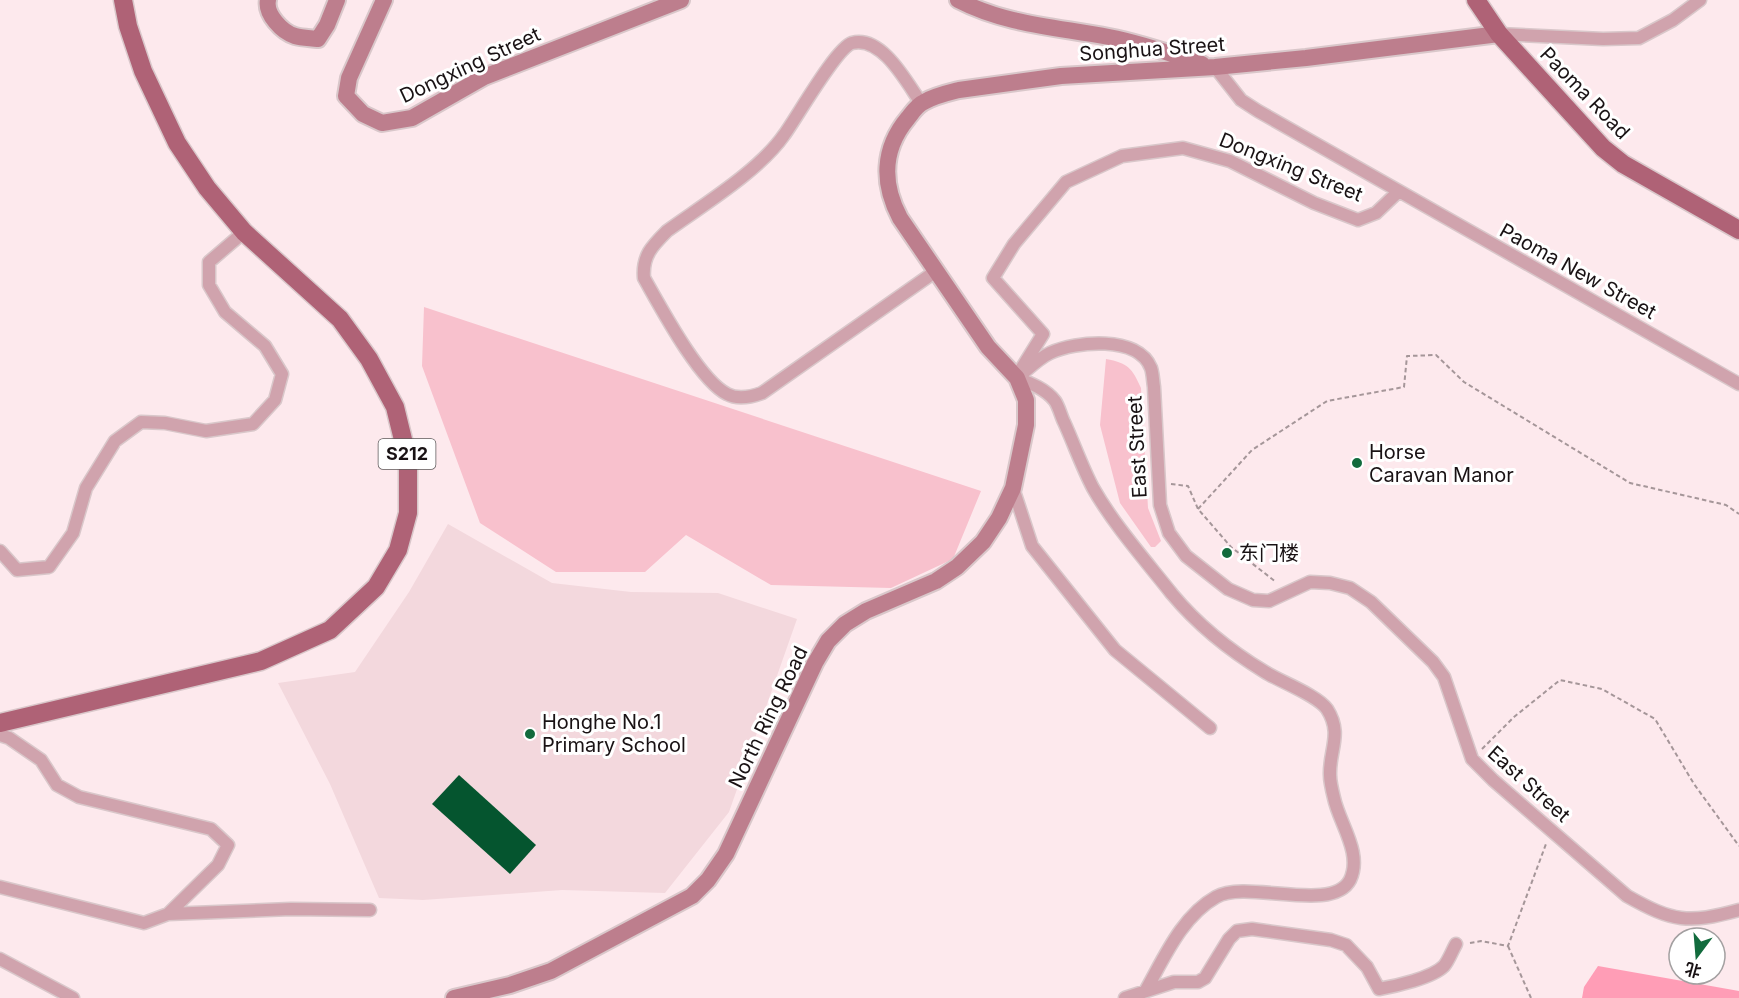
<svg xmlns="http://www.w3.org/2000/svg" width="1739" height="998" viewBox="0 0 1739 998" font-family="Inter,'Noto Sans SC',sans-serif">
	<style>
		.built { fill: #f3d8dd }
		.green { fill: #f8c1cd }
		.water { fill: #ff9db6 }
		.building { fill: #05552f }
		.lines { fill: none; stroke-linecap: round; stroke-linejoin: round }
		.street-casing { stroke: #d9c7ca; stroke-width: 15 }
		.secondary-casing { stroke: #d9c7ca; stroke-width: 20 }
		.primary-casing { stroke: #d9c7ca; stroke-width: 21 }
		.path { stroke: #a59699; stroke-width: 2; stroke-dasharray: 4.5 3; stroke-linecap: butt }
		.street { stroke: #d0a3ad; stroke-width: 12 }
		.secondary { stroke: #bd7e8d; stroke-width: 16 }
		.primary { stroke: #af6276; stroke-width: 18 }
		.poi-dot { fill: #126b3d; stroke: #fff; stroke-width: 2 }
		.labels { text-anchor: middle; stroke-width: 6; stroke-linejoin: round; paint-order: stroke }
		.shield { fill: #fff; stroke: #5e595a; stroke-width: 1.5 }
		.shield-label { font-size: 18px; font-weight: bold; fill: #191214 }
		.street-label { font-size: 20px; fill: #191214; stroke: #fff }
		.poi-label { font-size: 20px; fill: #191214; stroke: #fff; text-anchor: start }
	</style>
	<rect width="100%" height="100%" fill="#fde9ed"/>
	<path class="built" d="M448,524L552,583L631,592L718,593L797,619L729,812L665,893L562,890L423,900L379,898L330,784L278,683L355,672L409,592Z"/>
	<path class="green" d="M424,307L981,491L953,559L891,588L771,585L686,535L645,572H556L480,523L422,366Z
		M1106,359C1128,363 1132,368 1141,388L1148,508L1161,541L1155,547H1151L1120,503L1100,425Z"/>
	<path class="water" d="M1598,966L1739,991V998H1582L1584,987Z"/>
	<path class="building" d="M459,775L536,845L510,874L432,804Z"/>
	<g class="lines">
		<g class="street-casing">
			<path id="street" d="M1499,34L1603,39L1639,38L1673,20L1700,0
				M1215,67L1241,100L1258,111L1739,384
				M921,103C907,83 882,35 852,43C836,48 796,119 784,135C759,171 703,205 667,231C652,246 642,256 644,278C660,306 699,380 727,394C738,400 751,397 762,393L936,271
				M1020,371L1043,334L993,278L1014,244L1066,182L1122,156L1183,148L1230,161L1314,203L1358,220L1376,213L1398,192
				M1017,378C1027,370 1039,358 1050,353C1076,341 1138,335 1151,368C1153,374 1153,381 1154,387L1160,505L1169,533L1186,556L1228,589L1253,600L1269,601L1310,582L1330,583L1350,588L1371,602L1433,662L1444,677L1472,759L1493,780L1627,896C1673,922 1688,924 1739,910
				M1017,378C1030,383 1046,389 1055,401C1059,407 1061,416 1064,422C1074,444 1082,467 1093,488C1114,525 1146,561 1172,594C1197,624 1232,652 1265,672C1281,682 1317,695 1327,709C1343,734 1329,750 1330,775C1330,782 1332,790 1334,798C1339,823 1363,853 1350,880C1332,914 1247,879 1216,897C1182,916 1164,958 1146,990
				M1013,488L1032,546L1115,650L1210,728
				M0,551L17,570L49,567L73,533L86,488L115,441L141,422L165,423L206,431L253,424L275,400L282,374L265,346L225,312L209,285V262L244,232
				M0,735L9,738L41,760L57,785L79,797L211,829L228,845L218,865L168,914L144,923L0,887
				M168,914L291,909L370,910
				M0,959L73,998
				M1125,998L1174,982H1198L1205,978L1229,939L1237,931L1252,929L1331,940L1346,945L1367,967L1379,989C1396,986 1432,978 1444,966C1449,960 1452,951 1456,944"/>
		</g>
		<g class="secondary-casing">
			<path id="secondary" d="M268,0C265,14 282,32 295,36C302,38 311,38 318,39L327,25L337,0
				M384,0L349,78L346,96L363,114L382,123L412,118L484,77L681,0
				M958,0C1006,25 1057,27 1109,37C1141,43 1172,54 1202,64
				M454,998L510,985L551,971L692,896L708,880L726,854L815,663L828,641L845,624L866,611L936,581L957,567L983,542L999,518L1013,488L1026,425V400L1017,378L988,347L900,218C882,184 882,149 908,118C912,113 917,105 924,102C934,96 947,93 959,90L1061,76L1215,67L1306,58L1499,34"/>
		</g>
		<g class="primary-casing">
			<path id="primary" d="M1476,0L1499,34L1603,148L1623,164L1739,230
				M0,723L261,661L330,630L376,587L398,550L408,513V460L395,407L369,359L340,319L244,232L207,188L177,143L143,71L128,26L123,0"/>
		</g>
		<path class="path" d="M1171,484L1188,486L1198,509L1231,547L1276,582
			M1198,509L1252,450L1327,401L1404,387L1407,356L1436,355L1464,382L1630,483L1726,505L1739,514
			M1482,749L1514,717L1560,680L1602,689L1655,719L1694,784L1739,846
			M1470,943L1481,941L1508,946L1546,844
			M1508,946L1531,998"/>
		<use href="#street" class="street"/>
		<use href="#secondary" class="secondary"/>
		<use href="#primary" class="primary"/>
	</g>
	<g class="poi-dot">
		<circle cx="1357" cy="463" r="6"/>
		<circle cx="1227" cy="553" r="6"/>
		<circle cx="530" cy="734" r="6"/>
	</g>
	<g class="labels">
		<rect class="shield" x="378.5" y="439" width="57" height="30" rx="4.5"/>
		<g class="shield-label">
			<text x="407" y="460">S212</text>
		</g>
		<g class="street-label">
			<text transform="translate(1152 49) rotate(-4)" y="7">Songhua Street</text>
			<text transform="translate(470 65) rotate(-25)" y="7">Dongxing Street</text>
			<text transform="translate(1585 93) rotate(46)" y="7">Paoma Road</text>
			<text transform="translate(1291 167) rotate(22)" y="7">Dongxing Street</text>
			<text transform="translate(1578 271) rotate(29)" y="7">Paoma New Street</text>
			<text transform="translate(1137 447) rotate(-93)" y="7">East Street</text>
			<text transform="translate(768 717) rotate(-64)" y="7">North Ring Road</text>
			<text transform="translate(1529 784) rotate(42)" y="7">East Street</text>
		</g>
		<g class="poi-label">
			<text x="1369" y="459">Horse<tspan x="1369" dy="23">Caravan Manor</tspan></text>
			<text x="1239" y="560">东门楼</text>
			<text x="542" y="729">Honghe No.1<tspan x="542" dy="23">Primary School</tspan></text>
		</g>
	</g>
	<g transform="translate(1697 956) rotate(196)"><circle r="28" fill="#ffffff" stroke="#a3a0a1" stroke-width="1.5"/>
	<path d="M0-4.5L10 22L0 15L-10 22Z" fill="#126b3d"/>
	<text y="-9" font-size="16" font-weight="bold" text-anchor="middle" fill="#191214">北</text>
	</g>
</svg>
